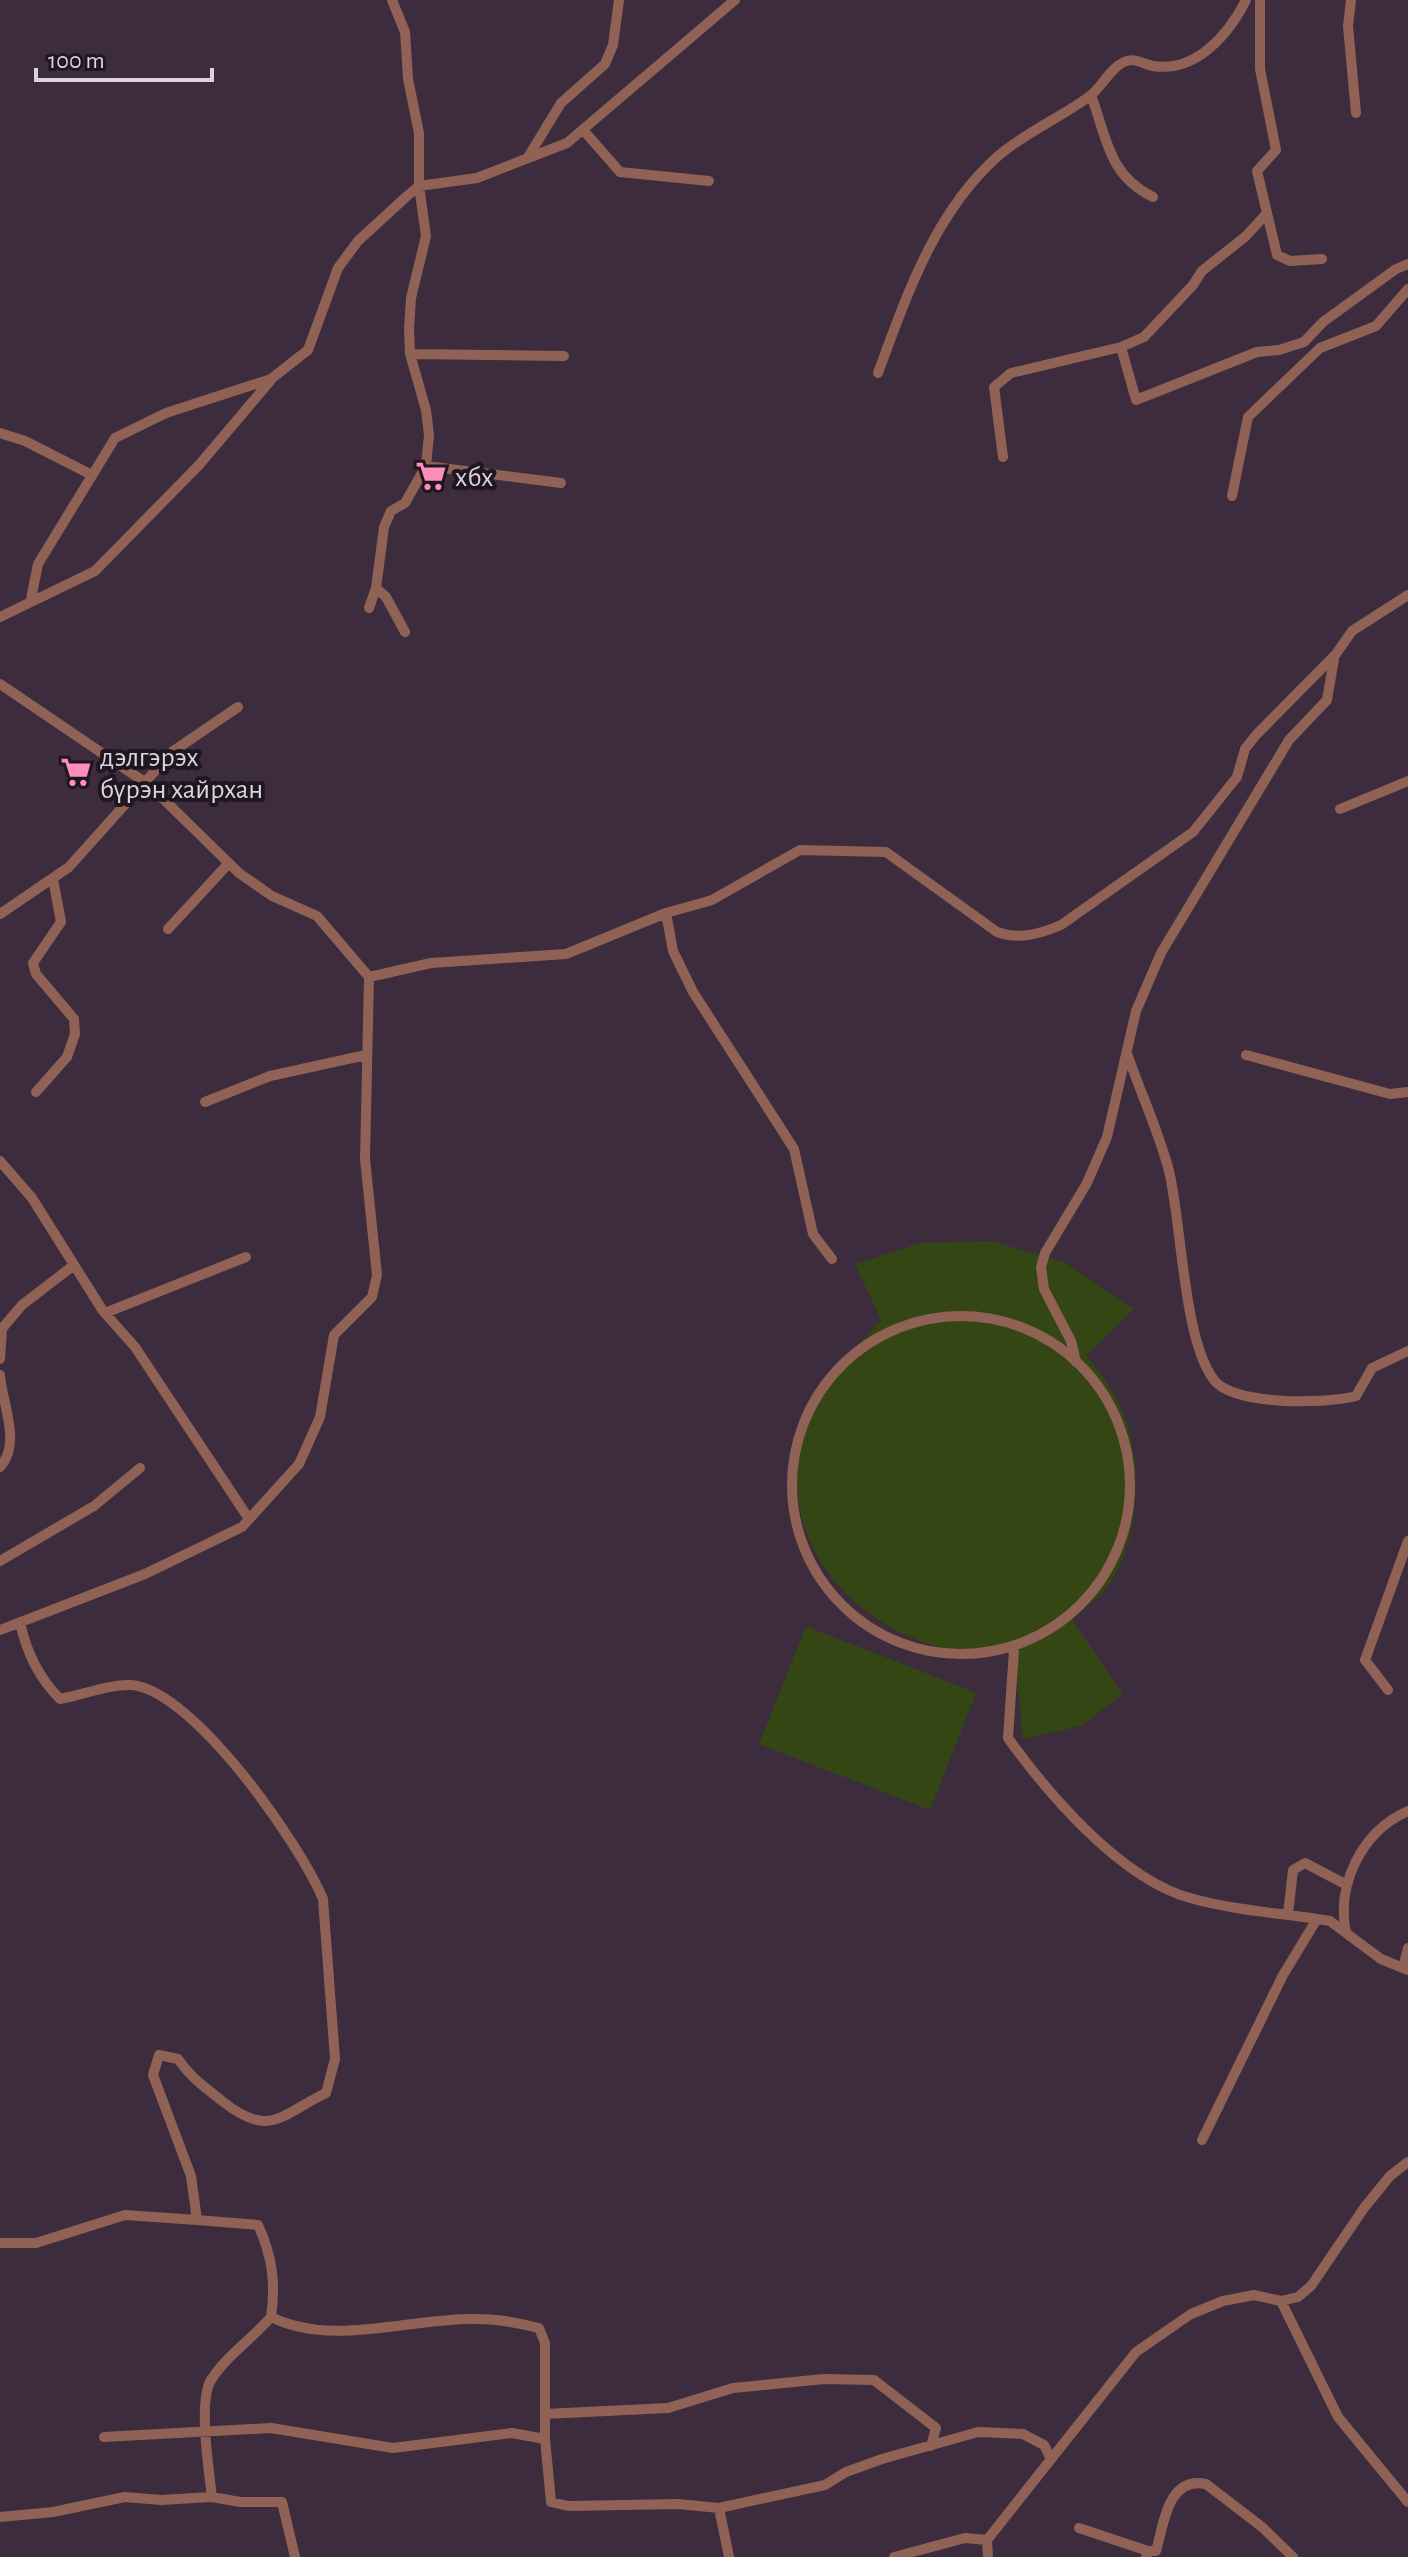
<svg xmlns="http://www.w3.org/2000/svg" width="1408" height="2557" viewBox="0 0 1408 2557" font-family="'Alegreya Sans',sans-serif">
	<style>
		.green { fill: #354615 }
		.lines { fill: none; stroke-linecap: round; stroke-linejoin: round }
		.minor { stroke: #906256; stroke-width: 10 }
		.labels { text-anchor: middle; stroke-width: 8; stroke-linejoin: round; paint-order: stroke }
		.poi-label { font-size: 28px; fill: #ddd2dd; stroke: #1f171f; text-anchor: start }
	</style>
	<rect width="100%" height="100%" fill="#3d2c3d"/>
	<path class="green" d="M992,1241L1066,1263L1134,1309L1086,1355C1103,1376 1122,1403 1129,1430C1142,1476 1137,1546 1108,1586C1099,1598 1083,1609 1072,1620L1123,1694L1081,1726L1023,1739L1014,1646C1000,1648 981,1656 966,1653C856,1635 771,1544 804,1428C817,1385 852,1352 881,1320L855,1264L920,1243Z
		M806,1626L976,1693L930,1810L759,1744Z"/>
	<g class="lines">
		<path class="minor" d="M392,0L405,32L408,79L419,133V186L426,236L411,298L409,328L410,354L426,410L429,435L426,466L405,503L391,511L384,527L376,588L386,597L405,632
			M1351,0L1348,26L1356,113
			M1091,95C1107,138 1108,175 1153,197
			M584,131L620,172L709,181
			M528,157L561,103L605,64L613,45L619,0
			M1267,213L1277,255L1290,261L1322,259
			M1121,347L1136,400L1257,352L1279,350L1304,342L1323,322L1396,269L1408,264
			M410,354L564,356
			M878,373C907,295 934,213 998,156C1026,132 1060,118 1090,96C1102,87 1110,68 1124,62C1135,57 1142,64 1153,66C1196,73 1229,34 1246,0
			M0,433L25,441L92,475
			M1003,457L994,387L1011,373L1121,347L1144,337L1193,285L1202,271L1246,236L1267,213L1257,171L1276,150L1260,69V0
			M426,466L561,483
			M1232,496L1248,417L1320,348L1376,326L1408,289
			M31,599L38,564L115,438L166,413L271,379L308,350L338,268L358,241L407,196L419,186L477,178L567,143L735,0
			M369,608L376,588
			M0,617L95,571L199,465L271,380
			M0,684L149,785L239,873L272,896L317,916L369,977L365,1159L377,1275L372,1297L334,1335L320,1417L299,1464L242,1527L145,1574L0,1630
			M1340,809L1408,781
			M666,913L673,951L693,992L794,1149L813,1234L832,1259
			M0,914L69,867L172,752L238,707
			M168,929L229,863
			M369,977L431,963L566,954L666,913L712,900L800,850L886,852L997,932C1019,940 1040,934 1061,925L1193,832L1237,777L1245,749L1256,735L1336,654L1352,631L1408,595
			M1246,1055L1390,1094L1408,1092
			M1128,1056C1141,1094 1159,1132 1169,1171C1182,1225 1183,1339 1214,1380C1234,1406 1327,1404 1356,1396L1372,1368L1408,1351
			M36,1092L67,1057L75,1034L74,1019L36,974L33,963L61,922L53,879
			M205,1102L270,1076L366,1055
			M0,1161L32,1198L103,1311L135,1347L249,1519
			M105,1313L246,1257
			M792 1485a169 169 0 1 1 338 0a169 169 0 1 1-338 0Z
			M0,1331L22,1305L74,1265
			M0,1359L2,1330
			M1076,1362L1071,1341L1044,1289L1041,1267L1045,1253L1087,1183L1107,1137L1136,1011L1161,953L1289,740L1327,700L1334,659
			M0,1375C2,1404 22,1443 0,1467
			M0,1561L94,1506L140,1468
			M1014,1650L1008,1738C1049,1795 1121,1879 1190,1898C1236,1911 1283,1913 1330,1921L1346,1933
			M1388,1690L1365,1660L1408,1541
			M1408,1811C1362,1831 1336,1884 1346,1933L1381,1959L1408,1970
			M1288,1914L1293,1870L1305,1863L1347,1885
			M1408,1948L1405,1960L1408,1968
			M1202,2140L1283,1975L1317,1919
			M0,2243H36L125,2215L197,2220
			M1281,2301L1338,2417L1408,2502
			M271,2317C334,2348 411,2317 478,2319C499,2319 519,2323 539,2328L545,2343V2439
			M545,2414L668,2408L733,2388L824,2379L874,2380L936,2428L931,2446
			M104,2437L271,2428L393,2448L512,2433L545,2439L551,2502L568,2506L678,2504L719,2508L825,2485L846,2472L882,2459L978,2432L1023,2434L1044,2445L1051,2459
			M212,2497L240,2502H282L295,2557
			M719,2508L729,2557
			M0,2517L53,2512L125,2497L161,2500L212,2497C209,2471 198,2401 211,2380C227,2355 252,2339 271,2317C276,2283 272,2255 258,2225L197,2220L191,2176L153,2075L159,2055L178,2059C191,2078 205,2087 222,2101C270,2139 280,2115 326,2093L335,2059L323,1899C300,1844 194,1691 132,1685C109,1684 83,1695 60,1699C39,1678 26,1651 20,1622
			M1079,2528L1148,2551
			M894,2557L965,2538L987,2540
			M988,2557L987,2540L1136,2352L1191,2314L1223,2301L1254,2295L1281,2301L1298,2297L1311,2286L1364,2208L1390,2176L1408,2162
			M1146,2557L1148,2551H1156C1164,2523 1168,2476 1206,2484L1262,2527L1293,2557"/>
	</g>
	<defs>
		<g id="supermarket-bare" transform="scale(2.4)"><path d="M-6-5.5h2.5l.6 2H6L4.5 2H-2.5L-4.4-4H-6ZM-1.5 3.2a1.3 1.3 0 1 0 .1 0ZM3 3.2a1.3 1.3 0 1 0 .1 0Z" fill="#ff8eba" stroke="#1f171f" stroke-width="2.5" paint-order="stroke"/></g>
	</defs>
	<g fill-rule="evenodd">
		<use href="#supermarket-bare" x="431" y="476"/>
		<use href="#supermarket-bare" x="76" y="772"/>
	</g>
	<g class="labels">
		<g class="poi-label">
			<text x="455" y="486">хбх</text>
			<text x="100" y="766">дэлгэрэх<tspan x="100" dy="32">бүрэн хайрхан</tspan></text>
		</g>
	</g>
	<path d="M36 68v12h176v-12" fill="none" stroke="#ddd2dd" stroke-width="4"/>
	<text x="48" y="68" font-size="24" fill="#ddd2dd" stroke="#1f171f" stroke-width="6" paint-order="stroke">100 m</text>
</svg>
